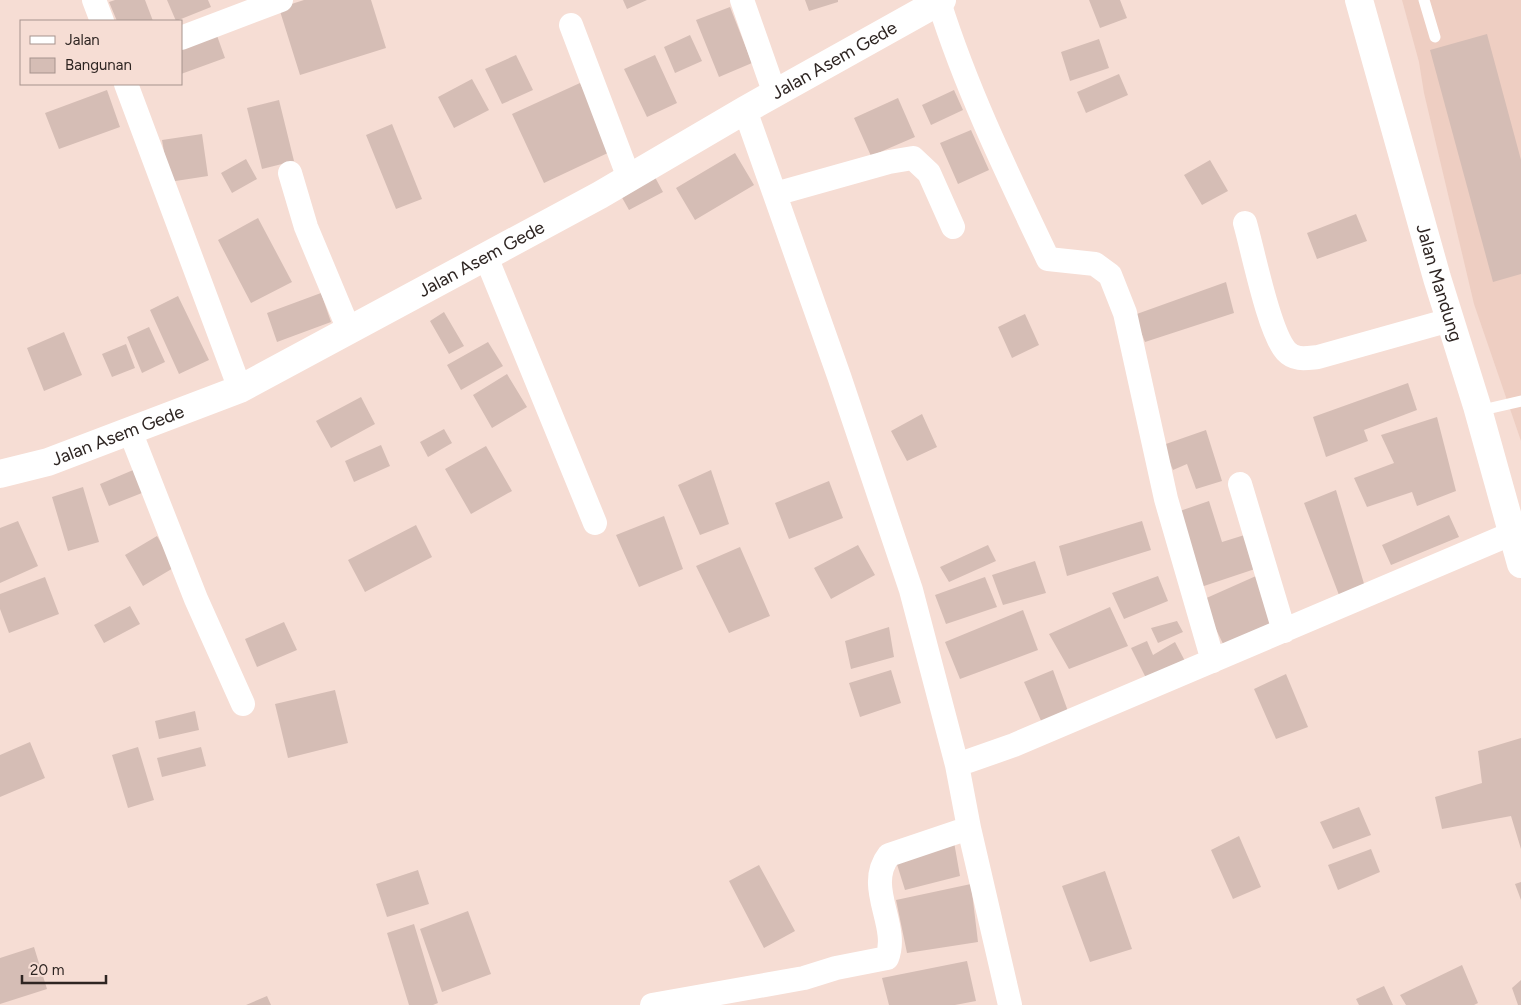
<svg xmlns="http://www.w3.org/2000/svg" width="1521" height="1005" viewBox="0 0 1521 1005" font-family="Figtree,sans-serif">
	<style>
		.built { fill: #eecec2 }
		.building { fill: #d5bdb5 }
		.lines { fill: none; stroke-linecap: round; stroke-linejoin: round }
		.service { stroke: #fff; stroke-width: 11 }
		.minor { stroke: #fff; stroke-width: 24 }
		.tertiary { stroke: #fff; stroke-width: 28 }
		.secondary { stroke: #fff; stroke-width: 28 }
		.labels { text-anchor: middle; stroke-width: 5; stroke-linejoin: round; paint-order: stroke }
		.street-label { font-size: 18px; fill: #2e2522; stroke: #f6ddd4 }
	</style>
	<rect width="100%" height="100%" fill="#f6ddd4"/>
	<path class="built" d="M1402,0H1521V441L1474,304L1424,93L1419,62Z"/>
	<path class="building" d="M115,0H145L153,21H117L109,2Z
		M167,0H208L211,7L176,21Z
		M304,0H371L386,48L300,75L279,8Z
		M623,0H647L627,9Z
		M805,0H838V2L809,11Z
		M1089,0H1120L1127,18L1100,28Z
		M730,7L752,63L719,77L696,20Z
		M215,30L225,58L181,74V43Z
		M1487,34L1521,160V274L1493,282L1430,50Z
		M690,35L702,61L675,73L664,47Z
		M1099,39L1109,68L1070,81L1061,52Z
		M516,55L533,90L502,104L485,69Z
		M655,55L677,103L647,117L624,69Z
		M1119,74L1128,95L1086,113L1077,92Z
		M472,79L489,110L454,128L438,97Z
		M580,83L612,151L544,183L512,114Z
		M107,90L120,127L59,149L45,113Z
		M954,90L963,110L931,125L922,105Z
		M898,98L915,137L871,156L854,118Z
		M279,100L294,161L262,169L247,108Z
		M392,124L422,199L396,209L366,135Z
		M971,130L989,170L958,184L940,143Z
		M202,134L208,176L169,182L162,140Z
		M735,153L754,185L695,220L676,188Z
		M246,159L257,179L232,193L221,173Z
		M1210,160L1228,191L1202,205L1184,175Z
		M650,168L663,192L629,210L616,187Z
		M1356,214L1367,241L1317,259L1307,233Z
		M258,218L292,282L251,303L218,240Z
		M1226,282L1234,313L1145,342L1134,315Z
		M321,293L331,322L277,342L267,313Z
		M178,296L209,360L179,374L150,310Z
		M444,312L464,346L449,354L430,321Z
		M1025,314L1039,345L1012,358L998,327Z
		M149,327L165,362L142,373L127,337Z
		M64,332L82,375L44,391L27,348Z
		M488,342L503,366L461,390L447,365Z
		M126,344L135,368L112,377L102,354Z
		M507,374L527,407L492,428L473,395Z
		M1408,383L1417,410L1364,430L1368,441L1326,457L1313,417Z
		M361,397L375,424L331,448L316,421Z
		M922,414L937,447L907,461L891,431Z
		M1437,417L1456,491L1417,506L1412,492L1367,507L1354,478L1394,463L1381,435Z
		M444,429L452,443L428,457L420,442Z
		M1206,430L1222,481L1196,489L1187,464L1173,470L1163,445Z
		M381,445L390,466L354,482L345,461Z
		M486,446L512,491L471,514L445,469Z
		M138,468L147,491L109,506L100,484Z
		M711,470L729,524L700,535L678,485Z
		M829,481L843,518L789,539L775,503Z
		M83,487L99,542L68,551L52,497Z
		M1336,490L1365,587L1339,595L1304,503Z
		M1209,501L1222,542L1251,533L1261,567L1201,587L1177,512Z
		M1449,515L1459,537L1391,565L1382,545Z
		M664,516L683,569L639,587L616,535Z
		M18,521L38,566L0,583V528Z
		M1142,521L1151,550L1067,576L1059,546Z
		M416,525L432,557L365,592L348,560Z
		M157,536L175,567L143,586L125,555Z
		M858,545L875,575L831,599L814,568Z
		M988,545L996,561L949,582L940,567Z
		M740,547L770,616L729,633L696,566Z
		M1035,561L1046,593L1003,605L992,575Z
		M1158,576L1168,601L1124,619L1112,593Z
		M1256,576L1279,624L1225,648L1202,600Z
		M45,577L59,614L9,633L0,609V594Z
		M985,577L997,607L946,624L935,595Z
		M130,606L140,624L104,643L94,625Z
		M1110,607L1128,646L1069,669L1049,634Z
		M1023,610L1038,650L960,679L945,642Z
		M1177,621L1183,632L1158,643L1151,628Z
		M284,622L297,650L257,667L245,639Z
		M889,627L894,657L851,669L845,641Z
		M1147,641L1153,655L1175,642L1186,663L1147,680L1131,648Z
		M891,670L901,703L860,717L849,683Z
		M1053,670L1069,714L1042,723L1024,682Z
		M1286,674L1308,727L1276,739L1254,689Z
		M335,690L348,743L288,758L275,704Z
		M195,711L199,730L159,739L155,721Z
		M1521,738V849L1511,816L1442,829L1435,797L1482,783L1478,751Z
		M30,742L45,778L0,797V755Z
		M138,747L154,800L128,808L112,755Z
		M201,747L206,766L162,777L157,758Z
		M1359,807L1371,835L1333,849L1320,822Z
		M1239,836L1261,887L1233,899L1211,850Z
		M954,842L960,876L905,890L895,858Z
		M1371,849L1380,872L1338,890L1328,865Z
		M759,865L795,931L764,948L729,881Z
		M418,870L429,904L387,917L376,884Z
		M1105,871L1132,949L1090,962L1062,886Z
		M1521,882V900L1515,884Z
		M971,884L978,942L907,953L896,900Z
		M468,911L491,974L442,992L420,929Z
		M414,924L438,1003L433,1005H409L387,933Z
		M34,947L47,989L0,1004V958Z
		M967,961L976,1001L955,1005H889L882,978Z
		M1462,965L1478,1003L1474,1005H1406L1400,995Z
		M1521,980V1005H1518L1512,988Z
		M1384,986L1393,1005H1359L1356,999Z
		M267,996L271,1005H246Z"/>
	<g class="lines">
		<path class="service" d="M1424,0L1435,37
			M1478,411L1521,401"/>
		<path class="minor" d="M94,0L102,21
			M742,0L775,94
			M939,2C967,91 1008,175 1048,259L1095,264L1110,275L1125,313L1166,499L1213,661
			M571,25L629,178
			M181,38L281,0
			M126,84L240,389
			M745,110L839,376L911,590L957,765
			M290,173L306,227L349,330
			M775,194L889,162L913,158L929,173L953,227
			M1245,223C1253,251 1269,332 1286,351C1295,361 1307,358 1318,357L1450,320
			M486,257L595,523
			M130,431L196,599L243,704
			M1240,484L1284,631
			M652,1005L804,978L836,968L887,958C900,925 864,887 889,855L969,828
			M1010,1005L969,828L957,765L1014,745L1513,533"/>
		<path class="tertiary" id="s1" d="M0,474L48,462L240,389L600,195L745,110L942,0"/>
		<path class="secondary" id="s2" d="M1359,0L1437,278L1477,406L1521,564"/>
	</g>
	<g class="labels">
		<g class="street-label">
			<text dy="6" stroke="none"><textPath href="#s1" startOffset="934">Jalan Asem Gede</textPath></text>
			<text dy="6" stroke="none"><textPath href="#s1" startOffset="529">Jalan Asem Gede</textPath></text>
			<text dy="6" stroke="none"><textPath href="#s2" startOffset="294">Jalan Mandung</textPath></text>
			<text dy="6" stroke="none"><textPath href="#s1" startOffset="124">Jalan Asem Gede</textPath></text>
		</g>
	</g>
	<rect x="20" y="20" width="162" height="65" fill="#f6ddd4" stroke="#a6938d"/>
	<rect x="30" y="36" width="25" height="8" fill="#ffffff" stroke="#a6938d"/>
	<text x="65" y="45" font-size="15" fill="#2e2522">Jalan</text>
	<rect x="30" y="58" width="25" height="15" fill="#d5bdb5" stroke="#a6938d"/>
	<text x="65" y="70" font-size="15" fill="#2e2522">Bangunan</text>
	<path d="M22 975v8h84v-8" fill="none" stroke="#2e2522" stroke-width="2.5"/>
	<text x="30" y="975" font-size="15" fill="#2e2522" stroke="#f6ddd4" stroke-width="4" paint-order="stroke">20 m</text>
</svg>
